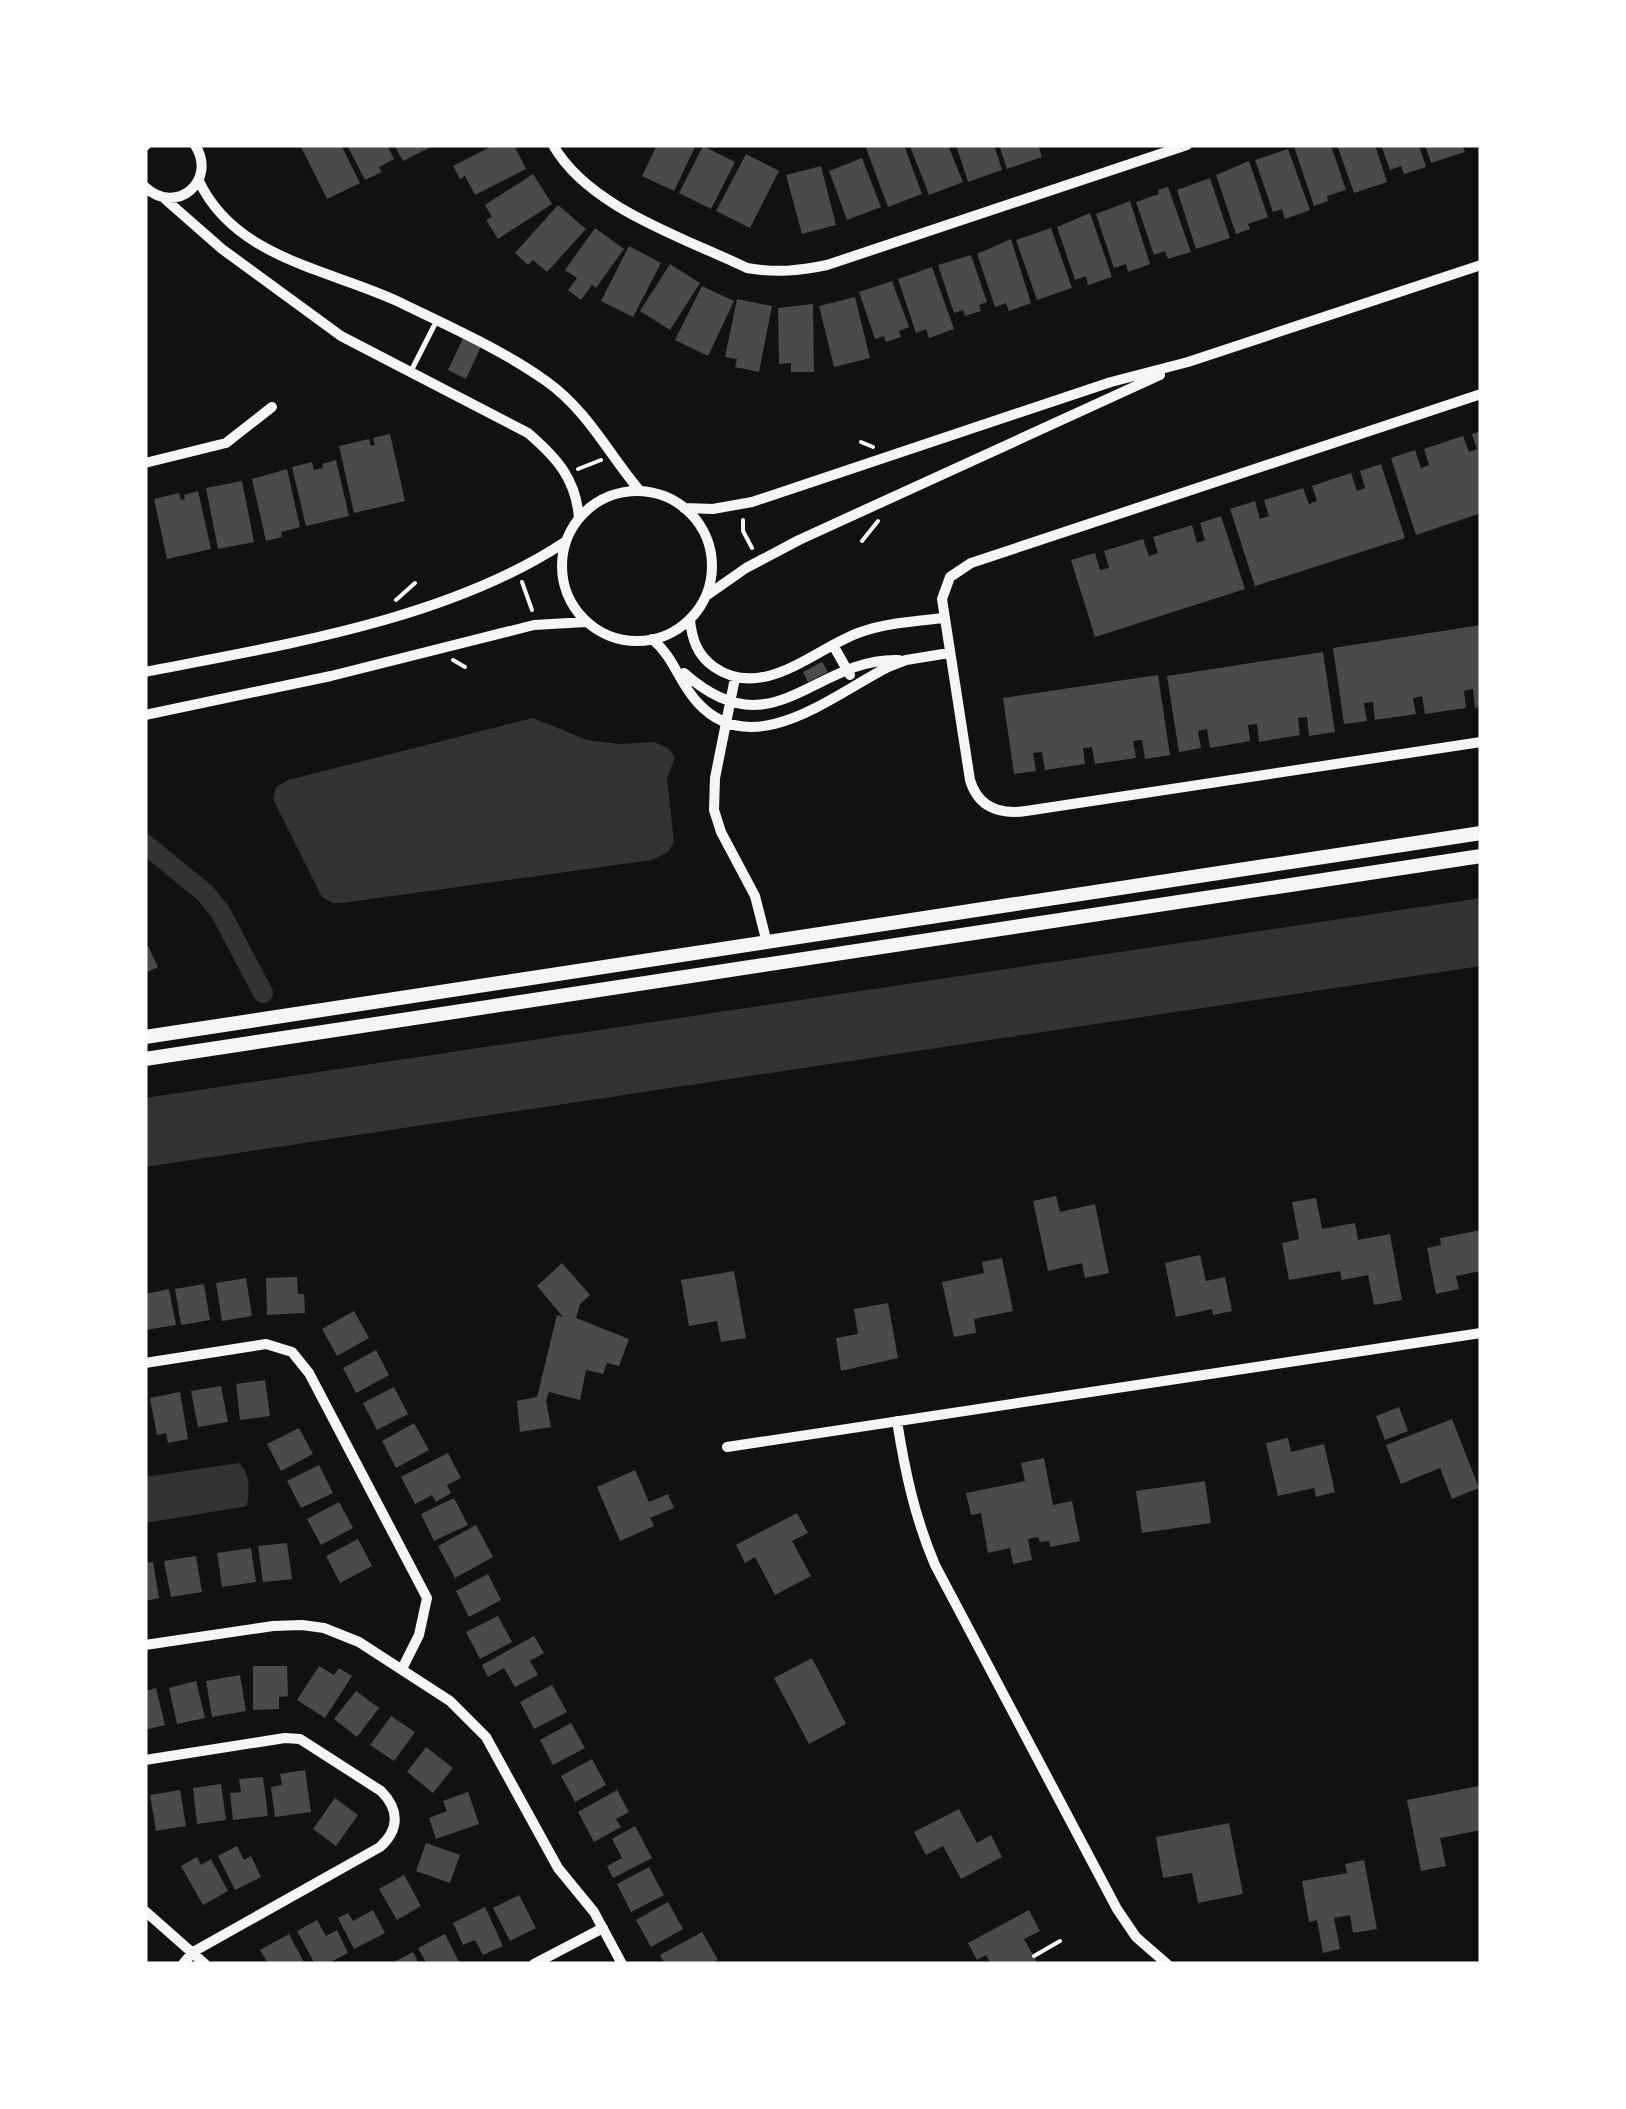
<svg xmlns="http://www.w3.org/2000/svg" width="1626" height="2109" viewBox="0 0 1626 2109" font-family="'Zilla Slab',serif">
	<style>
		.water { fill: #333 }
		.lines { fill: none; stroke-linecap: round; stroke-linejoin: round }
		.canal { stroke: #333; stroke-width: 20 }
		.building { fill: #4a4a4a }
		.path { stroke: #f5f5f5; stroke-width: 4 }
		.service { stroke: #f5f5f5; stroke-width: 5 }
		.minor { stroke: #f5f5f5; stroke-width: 10 }
		.secondary { stroke: #f5f5f5; stroke-width: 14 }
	</style>
	<rect width="100%" height="100%" fill="#111"/>
	<path class="water" d="M533,718L587,740L619,744L654,742L668,748L675,757L667,779L674,842L668,852L652,860L342,903H332L322,897L273,799L276,787L288,780Z
		M1481,898V966L145,1167V1098Z
		M239,1463C251,1475 249,1490 247,1506L145,1523V1477Z"/>
	<g class="lines">
		<path class="canal" d="M145,844L205,893L221,913L263,993"/>
	</g>
	<path class="building" d="M300,145H341L360,183L327,199Z
		M347,145H387L394,159L379,167L382,172L365,180Z
		M394,145H435L403,161Z
		M494,145H514L526,169L475,195L465,176L460,179L453,166Z
		M657,145H696L674,191L642,176Z
		M873,145H904L922,194L888,207L866,148Z
		M948,145L963,182L929,195L910,146Z
		M956,145H994L1002,170L968,182Z
		M999,145H1038L1042,157L1007,169Z
		M1300,145H1331L1346,190L1327,196L1328,201L1314,206L1294,147Z
		M1337,145H1375L1387,182L1354,193Z
		M1381,145H1419L1426,167L1404,174L1401,166L1390,170Z
		M1425,145H1462L1465,152L1431,163Z
		M703,146L735,162L711,209L679,193Z
		M1288,149L1310,210L1285,219L1282,209L1273,212L1255,160Z
		M746,154L779,171L750,228L716,211Z
		M862,158L881,207L847,220L829,171Z
		M1249,161L1268,217L1248,224L1250,229L1236,234L1216,175Z
		M821,166L836,225L802,234L786,175Z
		M533,174L552,204L498,239L486,220L492,217L485,205Z
		M1210,178L1230,238L1196,249L1177,190Z
		M1168,187L1191,252L1168,259L1165,251L1154,255L1136,202L1159,194L1158,190Z
		M1130,201L1150,264L1128,272L1126,264L1114,268L1096,214Z
		M558,205L586,229L547,272L533,260L528,265L515,253Z
		M1090,213L1112,277L1088,285L1086,276L1075,280L1057,227Z
		M595,228L624,249L596,288L592,285L581,300L568,290L577,278L565,270Z
		M1051,228L1072,288L1037,300L1016,240Z
		M1011,239L1031,303L1009,311L1006,303L995,307L977,254Z
		M629,246L661,263L633,317L601,301Z
		M971,255L987,302L979,305L981,311L965,316L963,310L954,313L938,265Z
		M670,264L700,283L670,330L640,311Z
		M932,267L954,329L929,338L926,329L916,333L898,279Z
		M892,281L909,327L899,331L901,337L886,342L884,336L875,339L859,292Z
		M702,286L734,301L708,356L675,340Z
		M855,297L870,358L834,367L819,306Z
		M737,299L772,306L759,372L735,367L737,359L725,357Z
		M813,304L814,372H791V363L779,364L778,308Z
		M467,330L485,338L466,379L448,370Z
		M1481,431V513L1416,535L1391,458L1415,450L1421,468L1429,465L1424,449L1463,436L1469,452L1477,449L1472,434Z
		M390,434L405,501L354,513L339,446L369,439L371,446L375,445L373,438Z
		M336,460L349,516L306,526L292,467L312,462L314,470L323,468L322,464Z
		M1381,464L1405,538L1255,586L1230,509L1255,501L1260,519L1269,516L1264,500L1303,488L1309,504L1317,501L1312,486L1351,473L1357,491L1365,488L1360,471Z
		M287,469L300,527L281,532L282,537L266,541L252,479Z
		M242,481L254,542L218,549L206,488Z
		M198,491L211,549L167,559L154,499L179,493L181,500L185,499L184,495Z
		M1221,516L1245,589L1095,637L1071,560L1095,553L1100,570L1109,568L1104,551L1143,539L1149,556L1158,553L1153,537L1192,525L1197,543L1205,540L1200,523Z
		M1481,625V707L1475,708L1473,689L1464,691L1466,708L1425,714L1422,696L1413,698L1416,714L1375,720L1373,702L1364,703L1367,721L1344,724L1333,648Z
		M1323,652L1335,732L1309,736L1307,717L1298,718L1300,735L1259,742L1257,724L1248,725L1250,741L1210,748L1207,729L1198,731L1201,748L1179,752L1167,676Z
		M822,662L828,672L808,682L803,672Z
		M1158,675L1170,755L1145,759L1142,740L1133,741L1136,758L1095,764L1092,747L1083,748L1085,764L1045,770L1042,752L1033,753L1036,771L1014,774L1003,698Z
		M148,946L158,967L145,973V948Z
		M1056,1196L1060,1212L1095,1204L1109,1273L1085,1278L1082,1263L1048,1271L1033,1201Z
		M1316,1198L1322,1229L1355,1223L1358,1240L1390,1234L1402,1300L1374,1305L1368,1275L1342,1280L1340,1271L1289,1280L1282,1243L1299,1239L1292,1202Z
		M1481,1230V1271L1456,1276L1459,1289L1436,1294L1427,1248L1441,1245L1440,1238Z
		M1200,1255L1206,1281L1225,1277L1232,1311L1213,1315L1212,1309L1176,1317L1165,1263Z
		M1002,1258L1013,1311L974,1319L976,1333L954,1337L942,1282L984,1273L982,1262Z
		M562,1263L590,1295L580,1304L576,1318L629,1339L619,1366L607,1363L603,1374L586,1370L580,1400L549,1392L546,1400L551,1427L520,1432L517,1401L537,1397L557,1315L563,1317L537,1286Z
		M734,1271L746,1338L721,1342L717,1321L689,1326L681,1280Z
		M297,1277L298,1294H304L305,1313L267,1315L266,1278Z
		M246,1278L252,1316L222,1321L216,1283Z
		M204,1284L210,1320L181,1325L175,1289Z
		M169,1289L176,1325L145,1330V1294Z
		M888,1303L898,1358L841,1371L836,1338L858,1334L854,1309Z
		M354,1311L369,1338L337,1356L322,1329Z
		M376,1350L389,1375L356,1393L343,1368Z
		M265,1380L270,1416L240,1420L236,1384Z
		M221,1386L228,1422L198,1427L191,1391Z
		M394,1387L408,1414L377,1430L363,1403Z
		M180,1392L188,1439L168,1443L166,1433L157,1435L150,1398Z
		M1399,1407L1408,1431L1385,1440L1376,1416Z
		M1452,1419L1479,1488L1452,1499L1440,1468L1401,1484L1386,1445Z
		M414,1423L429,1450L396,1468L382,1441Z
		M299,1428L313,1454L281,1471L267,1444Z
		M1288,1438L1291,1452L1324,1444L1335,1492L1316,1497L1314,1488L1278,1496L1266,1443Z
		M448,1453L461,1478L447,1485L451,1493L436,1502L432,1495L415,1504L401,1477Z
		M1044,1458L1053,1505L1072,1501L1080,1541L1050,1547L1049,1541L1040,1542L1038,1537L1028,1539L1032,1560L1013,1564L1010,1548L988,1553L981,1513L971,1515L966,1493L1025,1481L1021,1463Z
		M319,1465L333,1493L301,1508L287,1481Z
		M635,1470L649,1502L668,1494L674,1508L650,1518L654,1526L620,1541L597,1487Z
		M1205,1481L1211,1523L1142,1533L1136,1491Z
		M454,1498L468,1525L434,1541L421,1514Z
		M339,1502L353,1528L321,1545L307,1519Z
		M797,1513L808,1533L792,1541L811,1576L775,1595L755,1557L745,1563L736,1545Z
		M476,1525L493,1557L455,1578L438,1546Z
		M358,1539L372,1566L340,1583L326,1556Z
		M287,1543L292,1579L263,1582L258,1546Z
		M251,1548L256,1582L222,1587L217,1553Z
		M196,1556L202,1592L171,1597L164,1561Z
		M153,1562L159,1598L145,1601V1563Z
		M488,1574L501,1600L469,1617L456,1591Z
		M498,1616L512,1642L480,1659L466,1632Z
		M534,1636L544,1653L530,1661L538,1675L515,1687L504,1668L488,1677L482,1665Z
		M812,1658L846,1724L809,1744L774,1678Z
		M253,1666H287L288,1696L279,1697V1709L253,1710Z
		M319,1666L334,1675L339,1668L352,1676L325,1718L297,1700Z
		M240,1675L246,1711L212,1717L206,1681Z
		M196,1681L205,1718L177,1724L169,1688Z
		M552,1685L567,1712L534,1729L520,1702Z
		M156,1688L165,1725L145,1730V1691Z
		M356,1691L379,1708L357,1737L334,1719Z
		M391,1716L415,1732L394,1761L370,1745Z
		M571,1723L585,1748L553,1765L540,1740Z
		M426,1747L453,1768L433,1793L407,1772Z
		M592,1759L606,1785L575,1802L561,1776Z
		M305,1770L311,1812L275,1817L271,1787L282,1785L280,1774Z
		M263,1777L268,1816L233,1820L230,1793L241,1792L239,1779Z
		M221,1784L226,1820L197,1824L193,1788Z
		M1479,1786L1481,1830L1440,1838L1446,1866L1421,1871L1407,1800Z
		M180,1790L186,1826L156,1831L150,1795Z
		M617,1790L629,1812L616,1819L621,1827L594,1842L578,1812Z
		M468,1792L479,1824L436,1839L429,1818L447,1811L443,1801Z
		M335,1798L358,1815L336,1846L313,1829Z
		M959,1809L977,1843L991,1835L1002,1857L961,1879L943,1846L926,1855L914,1832Z
		M1229,1823L1243,1894L1198,1903L1192,1873L1163,1878L1156,1837Z
		M635,1826L652,1858L613,1878L607,1866L622,1858L612,1839Z
		M426,1843L460,1855L450,1883L416,1871Z
		M237,1846L244,1860L251,1856L261,1877L235,1890L218,1856Z
		M197,1857L201,1865L211,1859L228,1891L203,1905L181,1866Z
		M1364,1860L1377,1929L1353,1933L1350,1915L1334,1918L1340,1949L1323,1953L1317,1920L1309,1922L1302,1881L1347,1873L1345,1864Z
		M649,1867L664,1895L631,1912L617,1884Z
		M404,1875L421,1906L397,1920L379,1889Z
		M519,1895L536,1928L510,1941L493,1908Z
		M668,1902L683,1929L651,1947L636,1920Z
		M485,1907L503,1946L483,1955L475,1940L463,1945L453,1923Z
		M373,1910L385,1933L354,1949L338,1918L348,1913L353,1921Z
		M1029,1910L1040,1931L1024,1939L1038,1964H991L986,1955L977,1960L968,1943Z
		M317,1920L326,1936L337,1930L348,1953L327,1964H315L297,1931Z
		M702,1932L718,1960L711,1964H665L660,1955Z
		M289,1934L305,1964H268L260,1950Z
		M445,1934L460,1964H427L418,1948Z
		M413,1952L419,1964H390Z"/>
	<g class="lines">
		<path class="path" d="M861,442L873,447
			M578,469L601,460
			M743,520V531L752,548
			M862,541L878,521
			M522,582L532,610
			M396,600L415,583
			M453,660L465,667
			M1034,1956L1060,1941"/>
		<path class="service" d="M410,373L436,322"/>
		<path class="minor" d="M553,145C589,208 683,237 747,268C776,273 799,271 827,265L1187,145
			M145,146L146,145
			M199,181C235,258 328,269 397,301C446,325 501,349 546,381C587,410 608,453 640,491
			M145,187C176,216 218,181 195,145
			M165,199L222,249L341,336L528,433C557,458 576,479 579,518
			M1481,394L971,563L950,577L942,599L970,780C978,807 999,815 1026,811L1481,742
			M145,463L226,443L272,407
			M562 566a75 75 0 1 1 150 0a75 75 0 1 1-150 0Z
			M684,508L713,509L752,502L1111,382L1188,362L1481,265
			M706,596L746,568L799,540L1160,375
			M690,620C692,639 697,655 714,667C763,701 813,650 858,633C885,623 916,621 944,618
			M652,639C674,657 679,683 698,703C753,763 833,695 888,667L906,660L949,653
			M833,645L850,675
			M145,672C282,645 447,620 565,542
			M684,673C774,753 814,657 899,660
			M735,678L715,778L714,810L721,832L755,896L767,943
			M145,715L331,676L534,625L586,622
			M145,1363L266,1344L292,1352L309,1373L427,1598L419,1635L402,1669
			M897,1421C905,1472 915,1518 935,1565L1117,1909L1136,1937L1167,1964
			M727,1447L1481,1333
			M145,1645L273,1626L302,1625L324,1628L359,1642L450,1701L486,1737L558,1868L594,1912L622,1964
			M145,1760L285,1738L300,1739L381,1791C400,1810 399,1830 380,1847L193,1952L183,1964
			M145,1911L205,1964
			M534,1964L603,1928"/>
		<path class="secondary" d="M145,1037L1481,833
			M145,1059L1481,856"/>
	</g>
	<rect width="1626" height="2109" fill="none" stroke="#ffffff" stroke-width="295"/>
</svg>
